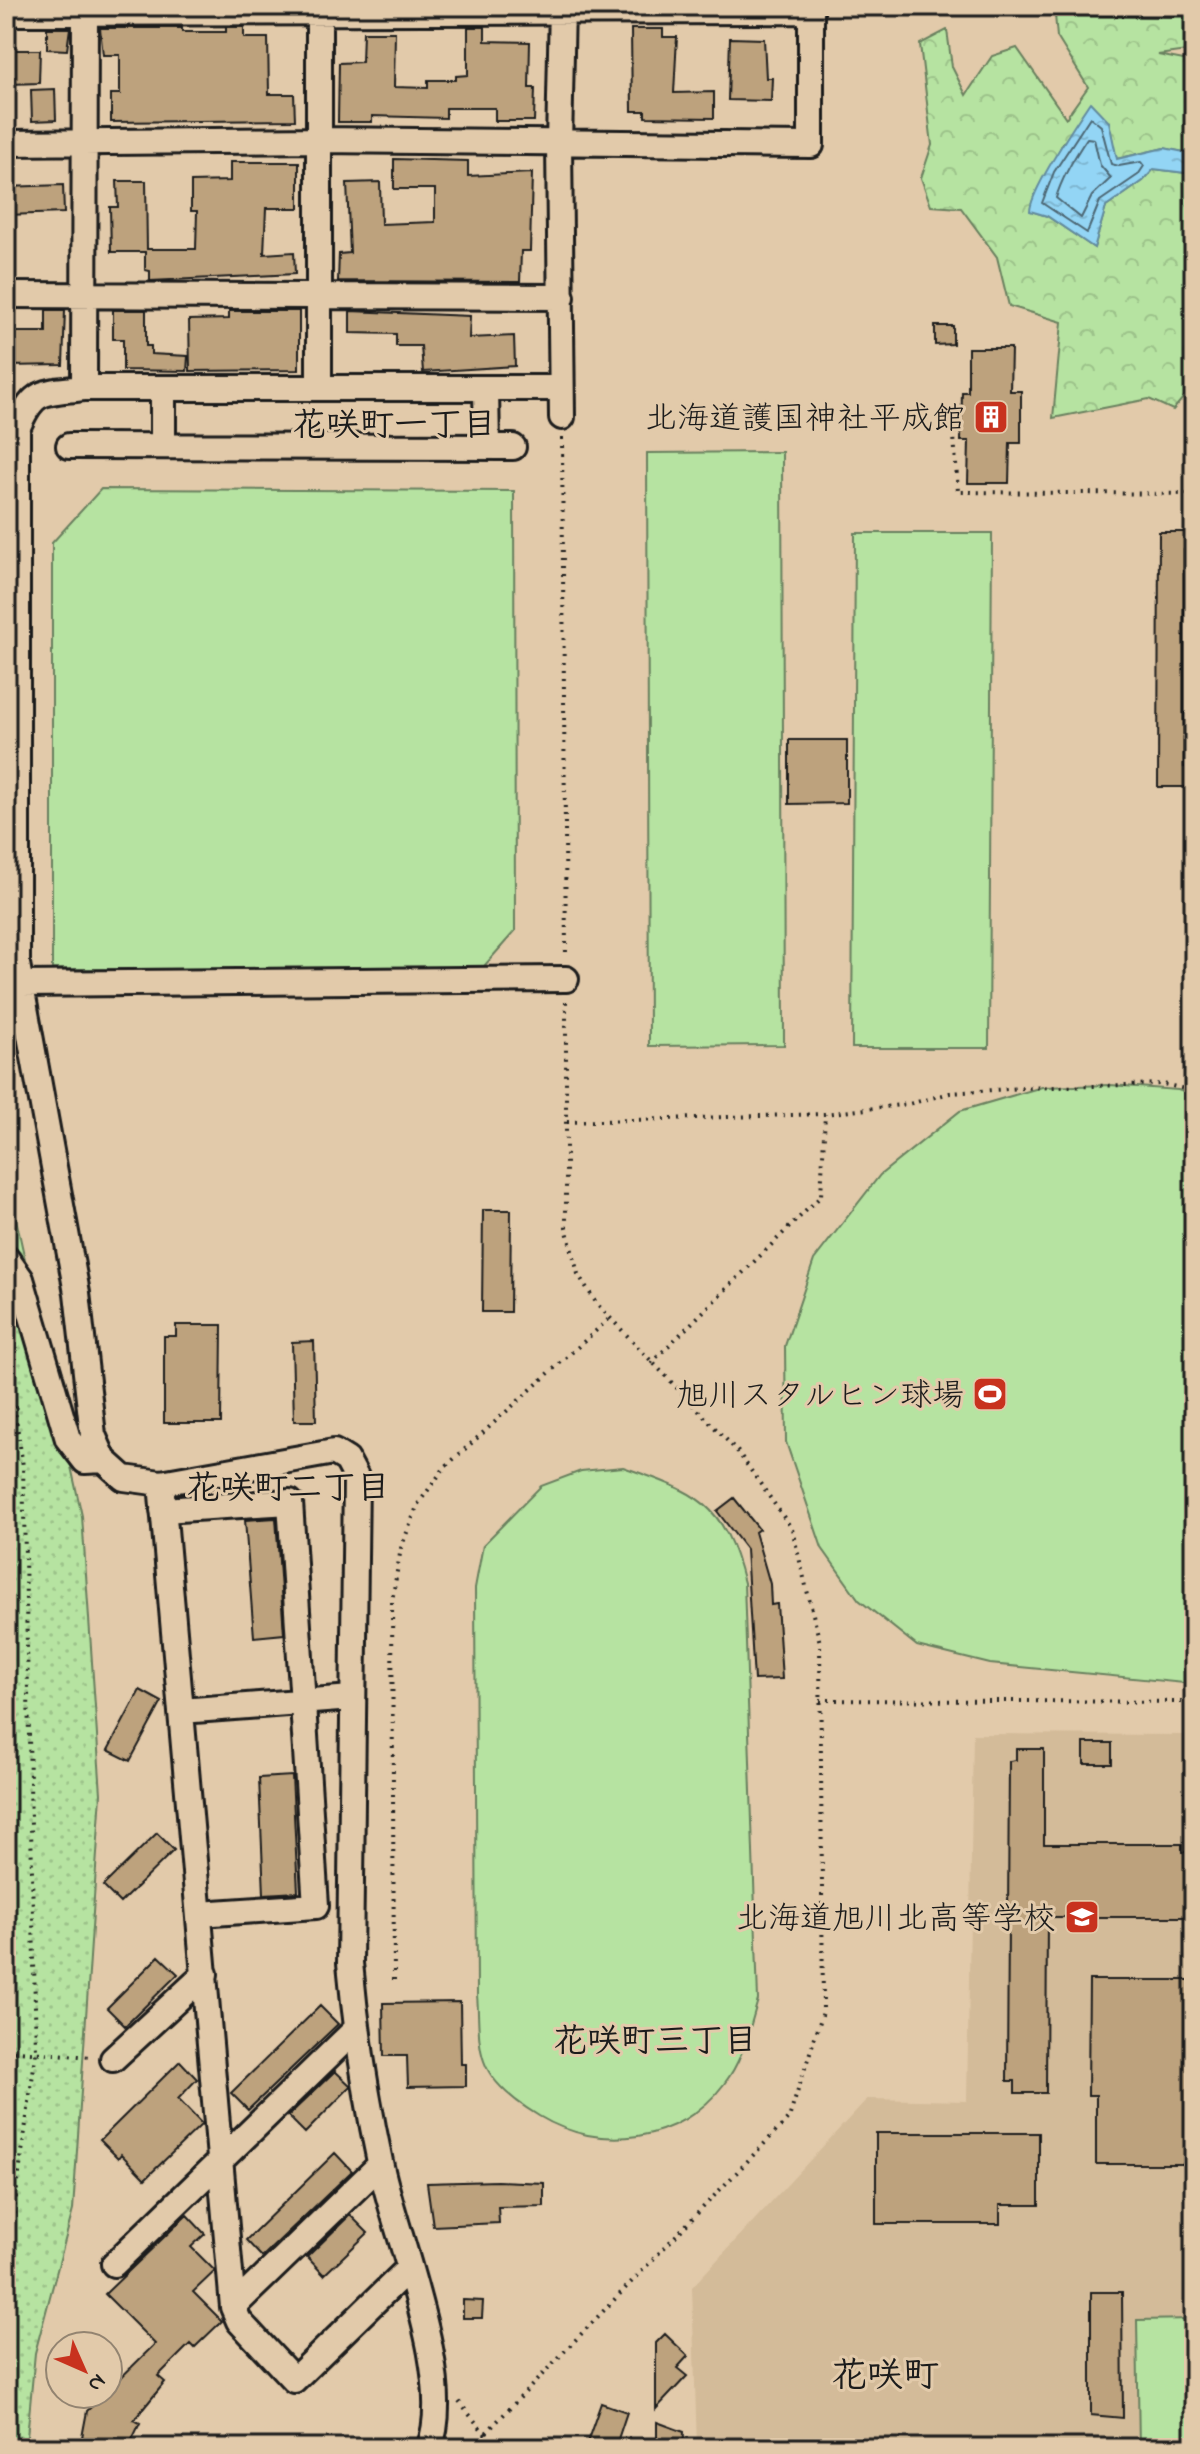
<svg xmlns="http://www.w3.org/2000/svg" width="1200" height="2454" viewBox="0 0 1200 2454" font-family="'Indie Flower','Klee One',sans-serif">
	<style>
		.built { fill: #d3bb99 }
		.grass { fill: url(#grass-dots); stroke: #69805e; stroke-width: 2 }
		.forest { fill: url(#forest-crowns); stroke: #69805e; stroke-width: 2 }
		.garden { fill: #b6e3a1; stroke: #69805e; stroke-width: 2 }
		.water { fill: url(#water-ripples); stroke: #638b9e; stroke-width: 2 }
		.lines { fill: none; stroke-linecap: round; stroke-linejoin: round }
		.shore { stroke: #4c6673; stroke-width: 2 }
		.building { fill: #bda27d; stroke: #1c1c1c; stroke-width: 2 }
		.minor-casing { stroke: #1c1c1c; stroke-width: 30 }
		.path { stroke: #1c1c1c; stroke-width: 4; stroke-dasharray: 2 6; stroke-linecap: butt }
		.minor { stroke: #e2caaa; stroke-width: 24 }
		.labels { text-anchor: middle; stroke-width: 6; stroke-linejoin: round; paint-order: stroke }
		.poi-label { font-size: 32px; fill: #1c1c1c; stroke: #e2caaa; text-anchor: end }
		.neighbourhood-label { font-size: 34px; font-weight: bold; fill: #1c1c1c; stroke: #e2caaa }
		.quarter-label { font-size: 36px; font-weight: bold; fill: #1c1c1c; stroke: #e2caaa }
	</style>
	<defs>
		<pattern id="grass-dots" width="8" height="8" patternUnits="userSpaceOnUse" patternTransform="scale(2)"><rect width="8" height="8" fill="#b6e3a1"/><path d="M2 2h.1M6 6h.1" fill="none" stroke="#9cc28a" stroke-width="1.8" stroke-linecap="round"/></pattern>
		<pattern id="forest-crowns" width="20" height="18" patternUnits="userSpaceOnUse" patternTransform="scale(2)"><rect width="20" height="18" fill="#b6e3a1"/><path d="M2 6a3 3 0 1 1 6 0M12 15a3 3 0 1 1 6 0" fill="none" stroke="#9cc28a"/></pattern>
		<pattern id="water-ripples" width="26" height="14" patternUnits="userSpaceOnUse" patternTransform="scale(2)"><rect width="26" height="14" fill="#93d5f5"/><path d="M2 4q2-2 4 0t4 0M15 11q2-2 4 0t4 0" fill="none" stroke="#7eb6d1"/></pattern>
	</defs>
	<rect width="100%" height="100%" fill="#e2caaa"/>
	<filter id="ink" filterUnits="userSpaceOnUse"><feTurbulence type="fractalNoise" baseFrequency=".0125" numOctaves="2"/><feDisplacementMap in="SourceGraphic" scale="16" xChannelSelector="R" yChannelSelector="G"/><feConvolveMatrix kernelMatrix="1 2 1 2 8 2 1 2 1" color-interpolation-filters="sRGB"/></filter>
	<g filter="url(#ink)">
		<path class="built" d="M973,1734L1194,1735V2448H697L692,2287L867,2099L967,2101Z"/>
		<path class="grass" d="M6,1174L82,1516L101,1794L73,2210L35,2353L26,2448H6Z"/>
		<path class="forest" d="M1178,6H1194V50L1158,55L1194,62V154L1164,148L1116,159L1109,122L1063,142C1057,160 1030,193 1031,211L1047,216L1094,248L1106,207L1143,181L1154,169L1194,174V385L1173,410L1149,399L1053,418L1062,322L1009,306L997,257L961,208L931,206L921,178L932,145L920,44L947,30L952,67L966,95L992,56L1017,48L1066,118L1088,87L1057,37L1055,15L1174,17Z"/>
		<path class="garden" d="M782,452L784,1045L649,1046L647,453Z
			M101,489L514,491L515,931L478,973L52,969V543Z
			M855,533H992L989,1048H852Z
			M1110,1085L1178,1090L1194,1096V1684L990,1664L917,1646L859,1600L822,1548L786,1442L785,1346L814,1260L880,1175L960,1111L1042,1087Z
			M623,1467C698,1493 724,1502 744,1583L758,2000C749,2030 743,2060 724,2084C680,2143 600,2153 539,2116C519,2104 492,2085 484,2061C477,2042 479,2015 477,1995L475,1588L483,1545L541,1486L581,1471Z
			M1194,2319V2448H1139L1137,2320Z"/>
		<path class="water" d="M1090,102L1109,122L1117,159L1164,148L1194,154V174L1154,169L1143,181L1106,207L1094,248L1047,216L1030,211C1031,189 1076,123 1090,102Z"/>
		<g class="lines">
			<path class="shore" d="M1090,117L1101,126L1111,164L1119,166L1141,162L1144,166L1138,175L1100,201L1087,233L1042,203L1054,172Z
				M1087,138L1094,139L1100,165L1111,178L1092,196L1081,218L1056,198C1062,177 1075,156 1087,138Z"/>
		</g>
		<path class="building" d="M226,27H244V38H268L269,94H294L295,120L111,122V94H120V55H103L100,28H182V32H226Z
			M468,27H485V41L530,42L529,88H535L534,121H495V108H446V118L372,116V122H338L339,63L362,62L363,32H395L394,87L428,88V80H456V76L468,75Z
			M47,28H70L67,50L47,49Z
			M631,29H663V37H677L674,93L714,92V118L645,117V111H632Z
			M730,38L764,39L766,78H772L771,101L728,100Z
			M10,50H40L39,83L10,84Z
			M55,89L56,120L32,121L31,90Z
			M394,159L468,161V176L532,173L530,251H521L520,282L338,281L339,254L350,253L347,183L380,182L381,224L435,222V189H394Z
			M230,162H299V208H266L264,254L294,252L295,274L150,281V271L145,270V252H111L110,207H118L117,181H146L147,249H196L197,211H191V182L230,181Z
			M63,185L64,213L6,215V187Z
			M46,310H65L63,365L6,366V332H46Z
			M113,310H146V346H151V354L188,356L187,371L123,370V339H113Z
			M229,311H299V370L190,371L189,320L229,319Z
			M350,311L470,316L469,338L514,336L515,366L423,372L421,346H396V334L350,333Z
			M935,326H953V344L935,345Z
			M968,348H1011L1010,391H1021V443H1010L1009,483H968L969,441H961L962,392H968Z
			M1159,532H1194V550H1184V767H1194V787H1158Z
			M789,740H847V803L789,804Z
			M483,1210H511L510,1312H482Z
			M176,1325H222L221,1423H164V1336H176Z
			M314,1341L316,1421H294L292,1342Z
			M734,1498L759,1529L755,1532L770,1584L771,1605L777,1604L782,1679L754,1680L746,1549L717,1511Z
			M276,1518L284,1634L254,1637L245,1520Z
			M140,1690L162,1702L130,1761L108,1750Z
			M1084,1743H1112V1764H1084Z
			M1016,1749H1044V1844H1182V1852H1194V1917H1047L1046,2093H1015V2081H1007L1009,1761L1016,1760Z
			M292,1776L298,1892L264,1894L259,1778Z
			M157,1833L174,1850L120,1903L103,1886Z
			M159,1956L178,1974L125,2026L107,2008Z
			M1089,1980H1194V2164H1096V2095H1088Z
			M460,2002L461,2064H466V2086L408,2087L407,2056H384L383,2003Z
			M320,2006L338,2024L248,2110L231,2093Z
			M180,2061L197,2079L178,2099L202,2124L145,2179L121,2154L118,2158L100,2140Z
			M335,2071L351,2086L305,2133L288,2116Z
			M876,2133H1039V2205H1000V2224H876Z
			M335,2153L352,2171L262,2257L246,2240Z
			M497,2181L544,2183V2206L498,2207L499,2223L433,2226L427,2183Z
			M187,2215L205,2234L191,2247L215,2271L193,2292L222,2321L194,2348L190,2344L158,2376L165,2382L134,2420L140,2423L128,2448H80L87,2411L155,2344L105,2294Z
			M350,2215L368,2233L324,2275L307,2257Z
			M1091,2292H1122L1123,2418L1091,2415Z
			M463,2300L483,2301L482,2318H463Z
			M665,2334L688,2356L677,2368L687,2376L656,2409V2343Z
			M601,2403L627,2412L615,2448H585Z
			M657,2422L684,2432L683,2448H657Z"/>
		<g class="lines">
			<g class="minor-casing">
				<path id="minor" d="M6,13L811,11
					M6,143L318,140L811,145V6
					M6,295L562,297
					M319,387V6
					M84,388L85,6
					M486,388L487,447
					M562,417L559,144L562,6
					M69,446L513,447
					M163,446V388
					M21,984L566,979
					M6,1258L21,1279L68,1439L85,1461L104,1460
					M161,1483L233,2307L239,2321L294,2380L408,2269
					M163,1510L290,1502L316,1906L199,1914
					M181,1711L352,1698
					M113,2059L205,1974
					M114,2264L356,2029
					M233,2307L380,2165
					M429,2448C457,2380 395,2236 380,2162C366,2096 356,2030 350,1963L356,1477L347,1460L334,1452L161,1483L124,1478L104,1460L93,1435L77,1293L17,964V429C34,388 42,393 84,388H561"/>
			</g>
			<path class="path" d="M952,408L958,492L1194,494
				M562,438L566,958
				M567,1122L825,1114L909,1104L950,1093L1023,1088L1163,1084L1194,1091
				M6,1351L23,1466L36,2052L6,2267
				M651,1363L821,1196L825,1114
				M820,1700L1194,1702
				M394,1980L392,1601L401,1548L418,1504L445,1467L610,1318
				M6,2050L91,2057
				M459,2402L497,2448
				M482,2448L486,2433L789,2118L823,2012L820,1643L792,1529L738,1452L597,1304L578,1274L566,1227V1002"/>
			<use href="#minor" class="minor"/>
		</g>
	</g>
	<defs>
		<g id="building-square" transform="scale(1.8)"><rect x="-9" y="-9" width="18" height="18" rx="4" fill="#c8321e" stroke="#e2caaa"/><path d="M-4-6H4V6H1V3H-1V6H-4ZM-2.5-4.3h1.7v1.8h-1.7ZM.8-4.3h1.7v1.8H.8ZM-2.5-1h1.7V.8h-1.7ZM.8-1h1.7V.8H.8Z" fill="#fff"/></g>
		<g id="stadium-square" transform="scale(1.8)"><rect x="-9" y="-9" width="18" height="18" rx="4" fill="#c8321e" stroke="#e2caaa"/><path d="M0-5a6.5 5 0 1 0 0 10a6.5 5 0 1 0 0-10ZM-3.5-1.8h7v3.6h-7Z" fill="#fff"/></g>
		<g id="school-square" transform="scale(1.8)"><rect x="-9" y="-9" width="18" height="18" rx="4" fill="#c8321e" stroke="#e2caaa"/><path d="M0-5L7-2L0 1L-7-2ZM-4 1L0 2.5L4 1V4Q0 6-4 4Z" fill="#fff"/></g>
	</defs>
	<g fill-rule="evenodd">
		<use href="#building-square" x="991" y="417"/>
		<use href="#stadium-square" x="990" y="1394"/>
		<use href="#school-square" x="1082" y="1917"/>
	</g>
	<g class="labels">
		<g class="poi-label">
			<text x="965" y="428">北海道護国神社平成館</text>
			<text x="964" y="1405">旭川スタルヒン球場</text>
			<text x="1056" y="1928">北海道旭川北高等学校</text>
		</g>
		<g class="neighbourhood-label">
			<text x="394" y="435">花咲町一丁目</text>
			<text x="288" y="1498">花咲町二丁目</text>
			<text x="655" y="2051">花咲町三丁目</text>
		</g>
		<g class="quarter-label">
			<text x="885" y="2386">花咲町</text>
		</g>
	</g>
	<rect width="1200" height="2454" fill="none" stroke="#e2caaa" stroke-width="32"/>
	<rect x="16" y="16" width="1168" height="2422" fill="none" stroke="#1c1c1c" stroke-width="3" filter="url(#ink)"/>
	<g transform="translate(84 2370) rotate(135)"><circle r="38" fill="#e2caaa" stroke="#938471" stroke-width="2"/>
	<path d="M0-6L14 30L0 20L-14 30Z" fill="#c8321e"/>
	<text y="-12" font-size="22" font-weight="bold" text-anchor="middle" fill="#1c1c1c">N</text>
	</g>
</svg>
